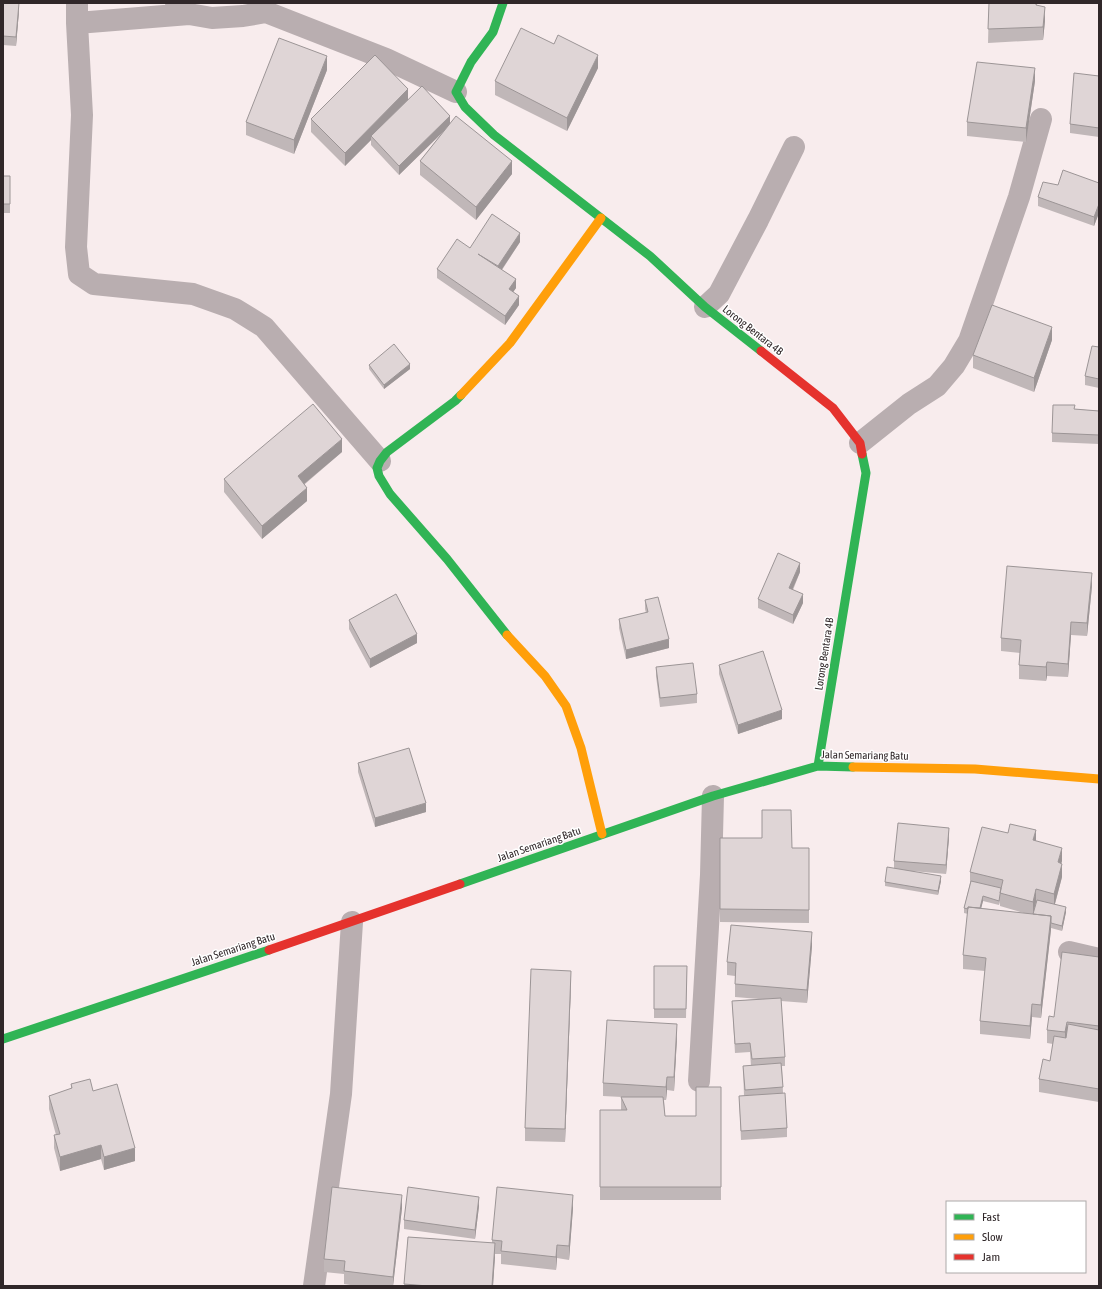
<svg xmlns="http://www.w3.org/2000/svg" width="1102" height="1289" viewBox="0 0 1102 1289" font-family="'Asap Condensed',sans-serif">
	<style>
		.lines { fill: none; stroke-linecap: round; stroke-linejoin: round }
		.street { stroke: #b9aeb0; stroke-width: 22 }
		.fast { stroke: #30b455; stroke-width: 9 }
		.slow { stroke: #ff9f0a; stroke-width: 9 }
		.jam { stroke: #e5322d; stroke-width: 9 }
		.wall { fill: #c0b7b8; fill-rule: evenodd }
		.shaded-wall { fill: #9c9596 }
		.building { fill: #dfd5d6; stroke: #9c9596 }
		.labels { text-anchor: middle; stroke-width: 3; stroke-linejoin: round; paint-order: stroke }
		.street-label { font-size: 11px; fill: #302729; stroke: #fff }
	</style>
	<rect width="100%" height="100%" fill="#f8eced"/>
	<g class="lines">
		<path class="street" d="M77,3V23L82,115L76,247L79,274L94,284L193,294L235,309L264,327L380,461
			M176,3L189,14L212,18L243,16L266,12L386,59L456,92
			M77,23L189,14
			M705,307L719,294L758,220L794,147
			M860,443L909,404L937,386L954,366L969,341L1019,197L1041,119
			M1069,952L1099,959
			M699,1081L711,875L713,796
			M314,1286L341,1094L352,922"/>
		<path class="fast" d="M503,3L493,32L471,62L456,92L465,107L494,135L650,256L705,307L761,351
			M461,395L455,401L387,452L380,461L377,468L379,476L390,494L447,559L507,635
			M818,766L866,473L862,454
			M460,884L713,796L818,766L853,767
			M3,1039L269,950"/>
		<path class="slow" d="M461,395L510,343L601,218
			M507,635L545,676L566,706L581,748L602,834
			M853,767L975,769L1099,779"/>
		<path class="jam" d="M761,351L833,408L860,443L862,454
			M269,950L460,884"/>
	</g>
	<path class="wall" d="M3,3L19,11L16,46L3,45Z
		M989,3H1037V5L1045,21L1043,40L988,43Z
		M598,68L567,131L495,95V81Z
		M327,70L294,154L246,135V122Z
		M1099,76V137L1070,133V124Z
		M1035,81L1026,142L967,136V122Z
		M408,99L450,123L512,174L476,220L420,175V161L442,133L399,175L371,145V140L345,166L311,132V119Z
		M3,176H10V213H3Z
		M1099,183V213L1094,226L1038,206V197L1058,185Z
		M520,242L502,270L516,288L513,292L519,305L505,325L437,278V269L470,248Z
		M1052,340L1034,392L973,368V355Z
		M1099,347V388L1085,385V376Z
		M369,365L410,369L384,389L369,369Z
		M1075,409L1099,411V444L1052,442V433Z
		M342,452L305,484L307,501L262,539L224,492V479Z
		M800,572L793,590L803,603L793,624L758,608V599Z
		M1092,586L1087,636L1071,635L1068,677L1047,676L1046,681L1019,679V665L1020,653L1001,651V638Z
		M645,600L669,648L626,659L619,628V619L646,613L645,609Z
		M349,620L417,643L370,668L349,629Z
		M719,665L782,719L738,734L719,674Z
		M656,667L697,694V703L660,707L656,676Z
		M358,763L426,812L375,827L358,772Z
		M1008,833L1036,841L1062,861L1061,863L1062,877L1055,904L1066,912L1062,931L1051,928L1041,1018L1032,1017L1030,1039L980,1034V1021L985,971L963,969V955L968,914L964,913V908L970,883V872ZM983,901L999,905L1000,902V906L1027,914L981,908Z
		M949,837L946,874L912,871L941,881L938,895L885,886V882L894,869V861Z
		M720,838L792,848H809V923L720,922Z
		M812,946L807,1003L781,1001L785,1057V1066H782L783,1093L787,1128V1137L741,1140L739,1096H744L743,1066H751L750,1052L735,1053L732,1001L759,999L735,997V976L727,975V962Z
		M1099,957V1102L1039,1092V1079L1050,1061L1053,1044L1047,1043V1030L1054,1017Z
		M654,966H687L686,1018H654Z
		M571,984L565,1142L525,1141V1128Z
		M677,1037L674,1091L667,1090L666,1100H664L665,1116H696L721,1087V1200H600V1110H621V1097H622L603,1096V1083Z
		M71,1084L93,1091L135,1161L104,1170L101,1159L60,1171L54,1148V1135H56L49,1109V1096L71,1089Z
		M479,1206L475,1239L404,1229V1220Z
		M402,1208L393,1286H357L344,1284V1274L324,1272V1259Z
		M573,1208L569,1260L557,1258L556,1270L501,1264V1254H495L493,1286H404L408,1237L492,1243V1240Z"/>
	<path class="shaded-wall" d="M19,3V11L16,46V37Z
		M1045,7V21L1043,40V27Z
		M598,55V68L567,131V118Z
		M327,56V70L294,154V140Z
		M1035,68V81L1026,142V128Z
		M408,89V102L371,136V140L345,166V153Z
		M450,116V125L399,175V166Z
		M512,161V174L476,220V207Z
		M1099,204V213L1094,226V217Z
		M520,233V242L498,275V266Z
		M516,279V288L509,298V289Z
		M519,296V305L505,325V316Z
		M1052,327V340L1034,392V378Z
		M410,364V369L384,389V385Z
		M342,439V452L298,489V476Z
		M307,488V501L262,539V526Z
		M800,563V572L789,597V588Z
		M1092,573V586L1087,636V623Z
		M803,594V603L793,624V615Z
		M1071,622V635L1068,677V664Z
		M417,634V643L370,668V659Z
		M669,639V648L626,659V650Z
		M1047,662V676L1046,681V667Z
		M782,710V719L738,734V725Z
		M426,803V812L375,827V818Z
		M949,828V837L946,874V865Z
		M1036,830V843L1033,840Z
		M1062,848V861L1058,876V862Z
		M1062,864V877L1054,907V894Z
		M941,876V881L938,895V891Z
		M1036,889V902L1033,915V902Z
		M983,896V901L979,917V912Z
		M1066,907V912L1062,931V926Z
		M1051,916V930L1041,1018V1005Z
		M812,932V946L807,1003V990Z
		M571,971V984L565,1142V1129Z
		M1032,1004V1017L1030,1039V1026Z
		M1067,1022V1036L1065,1046V1032Z
		M677,1024V1037L674,1091V1077Z
		M667,1077V1090L666,1100V1087Z
		M101,1145V1159L60,1171V1157Z
		M135,1148V1161L104,1170V1157Z
		M402,1195V1208L393,1286V1277Z
		M573,1195V1208L569,1260V1246Z
		M479,1197V1206L475,1239V1230Z
		M495,1243V1257L493,1286H492Z
		M557,1245V1258L556,1270V1257Z"/>
	<path class="building" d="M3,3H19L16,37L3,36Z
		M989,3H1036V5L1045,7L1043,27L988,29Z
		M521,28L554,44L558,35L598,55L567,118L495,81Z
		M279,38L327,56L294,140L246,122Z
		M375,55L408,89L345,153L311,119Z
		M977,62L1035,68L1026,128L967,122Z
		M1074,73L1099,76V128L1070,124Z
		M422,86L450,116L399,166L371,136Z
		M456,116L512,161L476,207L420,161Z
		M1063,170L1099,183V204L1094,217L1038,197L1043,182L1058,185Z
		M3,176H10V204H3Z
		M492,214L520,233L498,266L478,254L516,279L509,289L519,296L505,316L437,269L457,239L470,248Z
		M992,305L1052,327L1034,378L973,355Z
		M394,344L410,364L384,385L369,365Z
		M1092,346L1099,347V379L1085,376Z
		M313,404L342,439L298,476L307,488L262,526L224,479Z
		M1053,405H1075L1074,409L1099,411V435L1052,433Z
		M778,553L800,563L789,588L803,594L793,615L758,599Z
		M1007,566L1092,573L1087,623L1071,622L1068,664L1047,662L1046,667L1019,665L1021,640L1001,638Z
		M396,594L417,634L370,659L349,620Z
		M658,597L669,639L626,650L619,619L648,612L645,600Z
		M763,651L782,710L738,725L719,665Z
		M693,663L697,694L660,698L656,667Z
		M409,748L426,803L375,818L358,763Z
		M762,810H791L792,848H809V910L720,909V838H762Z
		M898,823L949,828L946,865L894,861Z
		M1010,824L1036,830L1033,840L1062,848L1058,862L1062,864L1054,894L1036,889L1033,902L1000,893L1003,880L970,872L982,827L1008,833Z
		M887,867L941,876L938,891L885,882Z
		M971,881L1001,888L999,901L983,896L980,908L968,907V909L964,908Z
		M1037,900L1066,907L1062,926L1051,923V916L1033,914Z
		M968,907L1051,916L1041,1005L1032,1004L1030,1026L980,1021L986,958L963,955Z
		M731,925L812,932L807,990L735,984L736,963L727,962Z
		M1062,952L1099,957V1026L1067,1022L1065,1032L1047,1030L1049,1016L1054,1017Z
		M654,966H687L686,1009H654Z
		M531,969L571,971L565,1129L525,1128Z
		M781,998L785,1057L752,1059L750,1043L735,1044L732,1001Z
		M607,1020L677,1024L674,1077H667L666,1087L603,1083Z
		M1068,1024L1099,1030V1089L1039,1079L1043,1059L1050,1061L1054,1036L1066,1038Z
		M781,1063L783,1087L745,1090L743,1066Z
		M90,1079L93,1091L117,1084L135,1148L104,1157L101,1145L60,1157L54,1135L60,1134L49,1096L72,1088L71,1084Z
		M696,1087H721V1187H600V1110H627L621,1097H663L665,1116H696Z
		M785,1093L787,1128L741,1131L739,1096Z
		M332,1187L402,1195L393,1277L344,1271L345,1261L324,1259Z
		M408,1187L479,1197L475,1230L404,1220Z
		M497,1187L573,1195L569,1246L557,1245L556,1257L501,1251L502,1241L492,1240Z
		M408,1237L495,1243L492,1286H428L404,1284Z"/>
	<g class="labels">
		<g class="street-label">
			<text transform="translate(753 330) rotate(38)" y="4">Lorong Bentara 4B</text>
			<text transform="translate(824 654) rotate(-81)" y="4">Lorong Bentara 4B</text>
			<text transform="translate(865 755) rotate(1)" y="4">Jalan Semariang Batu</text>
			<text transform="translate(539 844) rotate(-19)" y="4">Jalan Semariang Batu</text>
			<text transform="translate(233 949) rotate(-18)" y="4">Jalan Semariang Batu</text>
		</g>
	</g>
	<rect width="1102" height="1289" fill="none" stroke="#302729" stroke-width="8"/>
	<rect x="946" y="1201" width="140" height="72" fill="#ffffff" stroke="#aca9a9"/>
	<rect x="954" y="1214" width="20" height="6" fill="#30b455" stroke="#aca9a9"/>
	<text x="982" y="1221" font-size="12" fill="#302729">Fast</text>
	<rect x="954" y="1234" width="20" height="6" fill="#ff9f0a" stroke="#aca9a9"/>
	<text x="982" y="1241" font-size="12" fill="#302729">Slow</text>
	<rect x="954" y="1254" width="20" height="6" fill="#e5322d" stroke="#aca9a9"/>
	<text x="982" y="1261" font-size="12" fill="#302729">Jam</text>
</svg>
